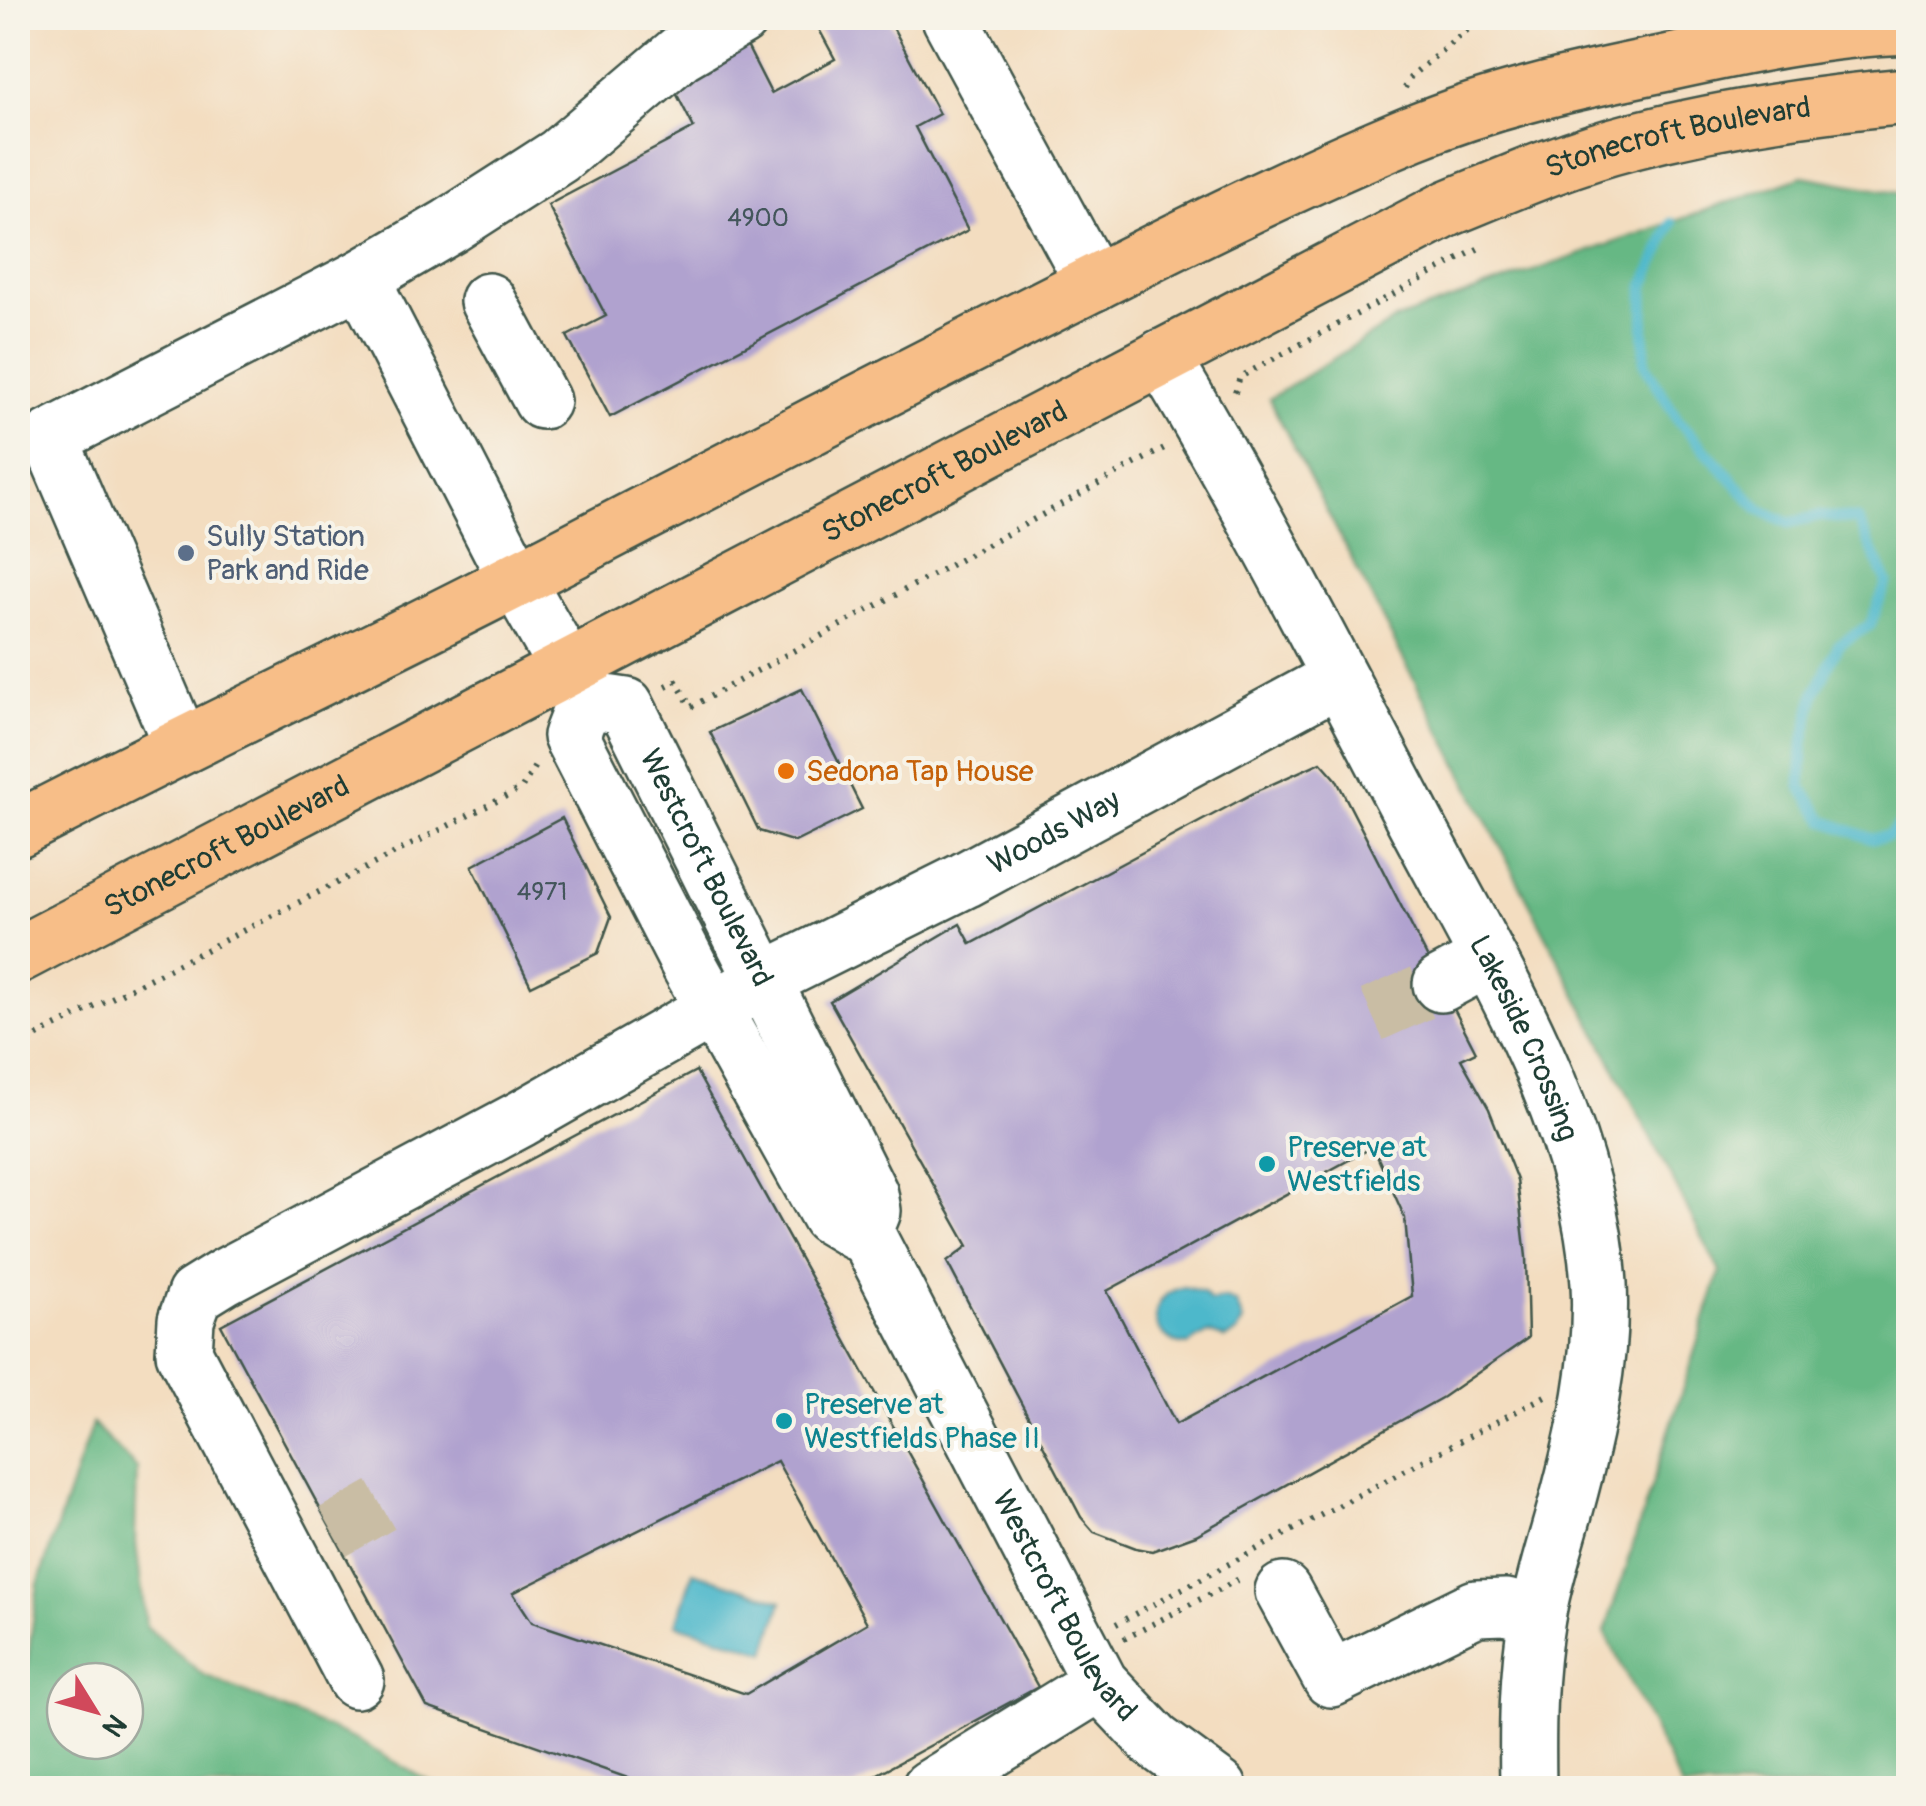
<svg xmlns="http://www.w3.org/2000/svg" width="1926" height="1806" viewBox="0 0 1926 1806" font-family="Pangolin,sans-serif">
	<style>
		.forest { fill: #66b884; stroke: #427a5c; stroke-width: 2.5; fill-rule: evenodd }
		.water { fill: #4eb8cb; stroke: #367a80; stroke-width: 2.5 }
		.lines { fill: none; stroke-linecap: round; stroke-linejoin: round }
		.stream { stroke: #4eb8cb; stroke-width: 11 }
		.building { fill: #b0a2cf; fill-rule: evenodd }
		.minor-tunnel { stroke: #c9bda4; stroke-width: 55; stroke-dasharray: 55 28; stroke-linecap: butt }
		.minor-casing { stroke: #3f5549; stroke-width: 60 }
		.major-casing { stroke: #3f5549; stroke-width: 60 }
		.path { stroke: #3f5549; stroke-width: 6; stroke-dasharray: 2.5 8; stroke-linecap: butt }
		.minor { stroke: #fff; stroke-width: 55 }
		.major { stroke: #f7be88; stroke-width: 55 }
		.service-dot { fill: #5c6f8a; stroke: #f7f3e8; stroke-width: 4 }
		.food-dot { fill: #e8710a; stroke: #f7f3e8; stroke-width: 4 }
		.culture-dot { fill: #0f9aa8; stroke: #f7f3e8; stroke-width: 4 }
		.labels { text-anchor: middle; stroke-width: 8; stroke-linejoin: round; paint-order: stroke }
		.number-label { font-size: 25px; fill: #43565b }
		.street-label { font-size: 30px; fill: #1f3d34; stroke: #f7f3e8 }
		.service-label { font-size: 30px; fill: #4e5e75; stroke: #f7f3e8; text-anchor: start }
		.food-label { font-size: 30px; fill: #c56008; stroke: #f7f3e8; text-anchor: start }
		.culture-label { font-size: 30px; fill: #0d838f; stroke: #f7f3e8; text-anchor: start }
	</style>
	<rect width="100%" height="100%" fill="#f7f3e8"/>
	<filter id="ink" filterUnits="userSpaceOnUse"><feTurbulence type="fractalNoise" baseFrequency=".01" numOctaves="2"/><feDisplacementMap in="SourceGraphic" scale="20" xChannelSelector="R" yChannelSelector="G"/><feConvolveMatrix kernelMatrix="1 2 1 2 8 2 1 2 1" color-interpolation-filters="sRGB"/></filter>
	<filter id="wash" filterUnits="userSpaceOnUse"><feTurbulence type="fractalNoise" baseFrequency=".0048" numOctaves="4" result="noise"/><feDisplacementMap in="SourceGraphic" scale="40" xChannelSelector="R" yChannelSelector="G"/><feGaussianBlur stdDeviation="2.25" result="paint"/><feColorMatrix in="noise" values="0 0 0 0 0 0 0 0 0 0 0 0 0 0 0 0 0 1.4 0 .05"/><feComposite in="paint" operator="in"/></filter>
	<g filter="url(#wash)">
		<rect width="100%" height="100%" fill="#f3ddc0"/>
		<path class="forest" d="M1803,176L1908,195V1788H1682L1605,1632L1720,1272L1269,399L1397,319Z
			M92,1424L137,1468L135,1535L146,1626L202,1674L358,1741L441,1788H18V1730L38,1584ZM65,1681H125V1741H65Z"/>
		<path class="water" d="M1184,1287L1203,1292L1210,1301L1224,1298L1236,1303L1243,1321L1237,1333L1225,1339L1208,1333L1188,1345C1148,1343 1144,1295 1184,1287Z
			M693,1572L782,1601L766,1652L676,1624Z"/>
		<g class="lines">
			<path class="stream" d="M1601,25L1602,18
				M1672,223L1644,287L1645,365L1678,420L1759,509L1789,523L1818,516L1858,520L1887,582L1870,625L1838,645L1815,694L1803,746L1801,787L1825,821L1872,839L1888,836L1908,818"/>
		</g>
		<g id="blocks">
			<path class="building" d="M813,18H888L939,114L915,127L968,230L610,417L567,336L606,316L548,205L694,128L670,81L745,42L771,93L835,59Z
				M802,689L862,809L795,842L759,831L710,732Z
				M1321,762L1336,779L1476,1052L1461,1059L1489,1109L1517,1180L1526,1257L1528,1338L1443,1397L1196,1535L1152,1551L1136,1548L1094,1532L1081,1517L947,1262L968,1246L830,1001L960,924L971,944L1261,789ZM1373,1147L1405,1218L1412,1296L1176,1424L1107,1291Z
				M562,818L611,917L598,953L531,986L472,866Z
				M696,1071L1038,1687L852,1788H656L427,1707L221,1325ZM777,1461L867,1623L746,1694L532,1622L513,1593Z"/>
		</g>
	</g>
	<g filter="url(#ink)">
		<use href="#blocks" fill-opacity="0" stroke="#3f5549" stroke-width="2.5"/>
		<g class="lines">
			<path class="minor-tunnel" d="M1372,1015L1441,984
				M333,1532L384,1503"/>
			<g class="minor-casing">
				<g id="minor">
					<path d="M950,18L1094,283"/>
					<path d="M361,278L516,579L585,700"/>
					<path d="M488,301L542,401"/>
					<path id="s1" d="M1162,357C1250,503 1328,656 1407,806C1484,955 1588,1113 1599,1284C1603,1358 1585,1436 1566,1506C1556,1543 1543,1581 1537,1618C1527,1674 1527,1732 1528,1788"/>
					<path id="s2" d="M585,700L626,706L870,1194L873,1211L865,1231"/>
					<path d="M585,700L571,736L690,967L829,1216L856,1232L865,1231"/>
					<path d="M181,744L50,438L361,278L450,226L559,156L680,53L740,18"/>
					<path d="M1441,984L1486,960"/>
					<path id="s3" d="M865,1231L1100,1683L1155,1741L1219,1788"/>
					<path d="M1283,1591L1331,1679L1476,1608L1506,1607L1537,1616"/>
					<path id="s4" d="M356,1680L184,1353L186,1320L195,1295L224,1277L521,1119L764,980L965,880L1339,678"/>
					<path d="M930,1788L1100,1683"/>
				</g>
			</g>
			<g class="major-casing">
				<g id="major">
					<path d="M18,829C211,729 410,637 603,535C750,458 898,382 1046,307C1166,246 1288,184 1412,133C1492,100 1578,81 1662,64C1744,46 1825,29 1908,26"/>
					<path id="s5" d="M18,955L1449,208C1508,184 1567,158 1629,142C1720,118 1815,104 1908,96"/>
				</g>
			</g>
			<path class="path" d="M1405,88L1411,76L1482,18
				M1235,392L1240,377L1483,246
				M666,686L676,681L691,707L1166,447
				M18,1046L522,788L536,764
				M1116,1624L1547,1395
				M1124,1639L1241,1578"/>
			<use href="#minor" class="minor"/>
			<use href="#major" class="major"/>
		</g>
	</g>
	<circle class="service-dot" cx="186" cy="553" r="10"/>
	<circle class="food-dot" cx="786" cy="771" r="10"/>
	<g class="culture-dot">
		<circle cx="1267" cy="1164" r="10"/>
		<circle cx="784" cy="1421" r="10"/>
	</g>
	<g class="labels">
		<g class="number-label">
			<text x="758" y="226">4900</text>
			<text x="542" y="900">4971</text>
		</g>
		<g class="street-label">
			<text dy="10" stroke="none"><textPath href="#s5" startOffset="1855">Stonecroft Boulevard</textPath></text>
			<text dy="10" stroke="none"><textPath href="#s5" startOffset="1045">Stonecroft Boulevard</textPath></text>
			<text dy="10" stroke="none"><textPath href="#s4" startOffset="1405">Woods Way</textPath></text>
			<text dy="10" stroke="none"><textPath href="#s5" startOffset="235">Stonecroft Boulevard</textPath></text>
			<text dy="10" stroke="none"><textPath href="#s2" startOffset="222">Westcroft Boulevard</textPath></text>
			<text dy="10" stroke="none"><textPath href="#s1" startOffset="772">Lakeside Crossing</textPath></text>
			<text dy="10" stroke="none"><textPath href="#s3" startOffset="425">Westcroft Boulevard</textPath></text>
		</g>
		<g class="service-label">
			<text x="206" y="546">Sully Station<tspan x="206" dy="34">Park and Ride</tspan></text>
		</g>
		<g class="food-label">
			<text x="806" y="781">Sedona Tap House</text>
		</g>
		<g class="culture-label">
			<text x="1287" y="1157">Preserve at<tspan x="1287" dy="34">Westfields</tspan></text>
			<text x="804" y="1414">Preserve at<tspan x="804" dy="34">Westfields Phase II</tspan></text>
		</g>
	</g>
	<rect width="1926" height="1806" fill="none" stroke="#f7f3e8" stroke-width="60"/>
	<g transform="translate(95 1711) rotate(127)"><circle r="48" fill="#f7f3e8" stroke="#a1aaa0" stroke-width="2.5"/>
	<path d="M0-8L18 38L0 25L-18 38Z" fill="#d1495b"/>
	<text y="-15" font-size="28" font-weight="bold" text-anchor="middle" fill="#1f3d34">N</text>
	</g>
</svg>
